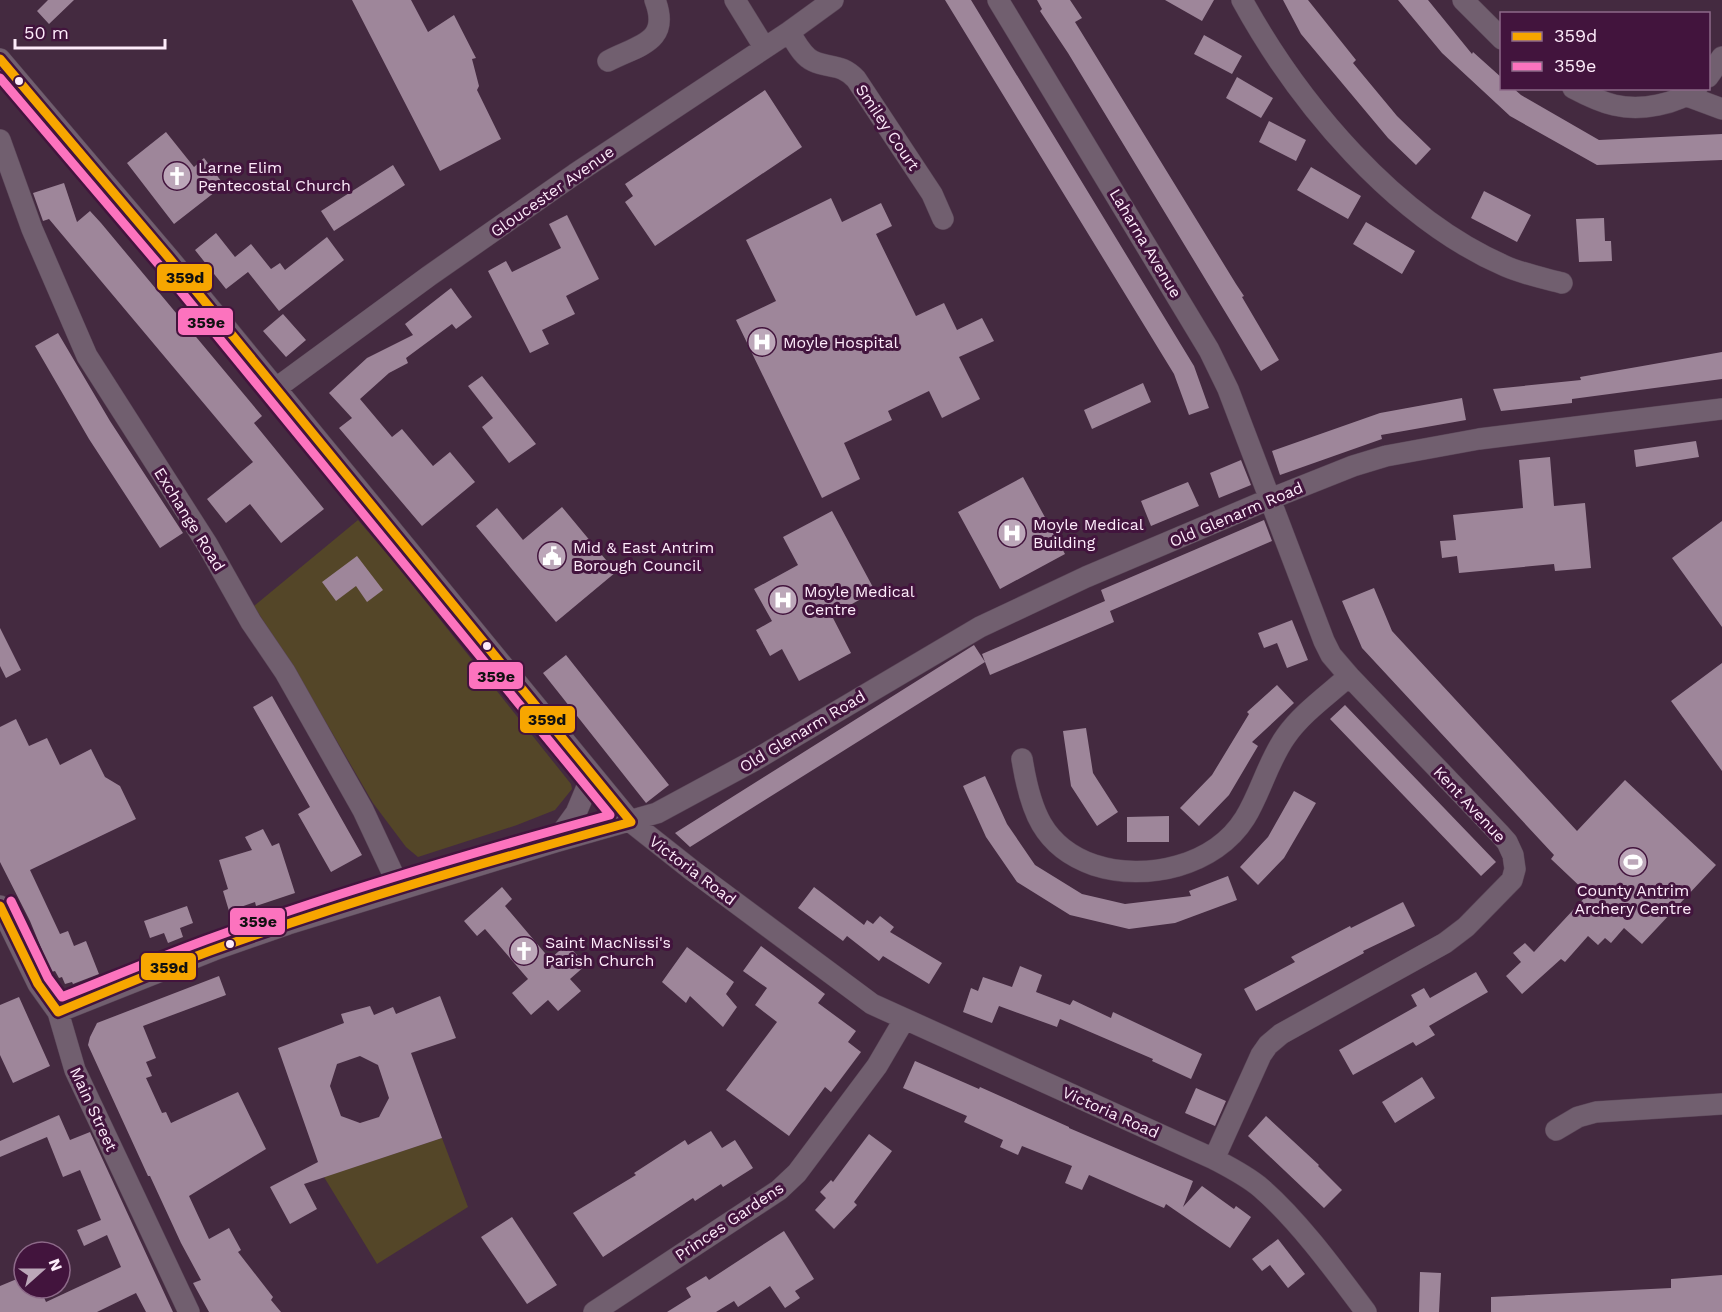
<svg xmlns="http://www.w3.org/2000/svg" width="1722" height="1312" viewBox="0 0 1722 1312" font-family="'Work Sans',sans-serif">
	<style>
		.green { fill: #544628 }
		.building { fill: #9e869a; fill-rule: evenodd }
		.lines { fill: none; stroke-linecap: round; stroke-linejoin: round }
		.minor-casing { stroke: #5b4658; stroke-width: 22 }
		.minor { stroke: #715f6f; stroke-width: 21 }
		.bus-1-casing { stroke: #42143d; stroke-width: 14 }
		.bus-2-casing { stroke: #42143d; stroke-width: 14 }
		.bus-1 { stroke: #f7a600; stroke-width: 9 }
		.bus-2 { stroke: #fc73be; stroke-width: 9 }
		.bus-dot { fill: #fdebfa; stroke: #42143d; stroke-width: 2 }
		.labels { text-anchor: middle; stroke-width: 6; stroke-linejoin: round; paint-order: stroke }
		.street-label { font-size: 16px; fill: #fdebfa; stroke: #42143d }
		.poi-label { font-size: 16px; fill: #fdebfa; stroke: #42143d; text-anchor: start }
		.line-badge { stroke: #42143d; stroke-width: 2 }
		.pale-badge-label { font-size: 16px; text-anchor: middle; font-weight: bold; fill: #111 }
	</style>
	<rect width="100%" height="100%" fill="#442a40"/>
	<path class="green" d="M358,520L395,563L571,784L572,789L555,810L517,825L418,857L406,847L373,803L313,700L254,606Z
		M442,1138L468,1207L377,1264L324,1177Z"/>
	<path class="building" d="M48,0H74L49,24L37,11Z
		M352,0H411L428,32L454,15L476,58L472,59L479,86L477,90L501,139L440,171Z
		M945,0H971L1194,366L1209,408L1189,415L1174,374Z
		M1037,0H1070L1082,18L1075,22L1236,284L1244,296L1242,297L1279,360L1261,371L1068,53L1040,11L1042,9Z
		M1165,0H1214L1202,21Z
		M1283,0H1308L1356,60L1353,63L1397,116L1431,149L1416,165L1388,138L1301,34Z
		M1398,0H1428L1472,54L1473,52L1502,78V88H1513L1521,95L1599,140L1722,134V160L1597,165L1510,116L1442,53Z
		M1204,35L1242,56L1232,74L1194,54Z
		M1237,77L1273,98L1261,118L1226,98Z
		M765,90L802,147L655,246L625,202L633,196L625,184Z
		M1269,121L1306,140L1296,161L1259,142Z
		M166,132L194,167L204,158L224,185L174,224L127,163Z
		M393,165L405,185L334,231L321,211Z
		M1311,167L1361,196L1348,219L1297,190Z
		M64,183L77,222L90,211L101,223L262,416L254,423L324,509L281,543L250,504L226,523L207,499L253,462L49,219L43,221L33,193Z
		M1484,191L1531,215L1517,242L1471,218Z
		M831,198L842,222L881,203L892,226L876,234L916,316L944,303L957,330L982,318L994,341L959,357L980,399L942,418L929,391L888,411L892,420L844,443L860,479L822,498L736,320L776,301L746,240Z
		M567,215L599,279L566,296L575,314L542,330L549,344L530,353L488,271L506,261L512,272L561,248L549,224Z
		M1604,218L1605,241H1611L1612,261L1579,262L1576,219Z
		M1366,222L1415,251L1402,274L1353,244Z
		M216,233L235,257L251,244L271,269L280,263L285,270L327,237L344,260L279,311L248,272L226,289L195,250Z
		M451,288L472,317L456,329L452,324L406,358L408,363L389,373L360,399L392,437L402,429L433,466L450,452L475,482L422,526L339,428L352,418L329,393L367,358L413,335L405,324Z
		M283,314L306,340L286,357L263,331Z
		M58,333L110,421L183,533L160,548L89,439L35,346Z
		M1722,352V379L1572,399V403L1501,411L1493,389L1581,380L1580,377Z
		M482,376L536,444L509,463L482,427L493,418L468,386Z
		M1143,383L1151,402L1092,429L1084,410Z
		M1462,398L1466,420L1381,435L1382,439L1280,475L1272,451L1380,413Z
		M1696,441L1699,457L1636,467L1634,450Z
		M1550,457L1554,506L1585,503L1591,568L1555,571L1554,564L1459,573L1457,556L1442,558L1440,541L1456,540L1453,515L1523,508L1519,460Z
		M1241,460L1251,485L1219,498L1210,473Z
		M1023,477L1065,554L1000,589L958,512Z
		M1188,482L1199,506L1151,526L1141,501Z
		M562,507L616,572L556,622L476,526L497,508L523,540Z
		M832,511L875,591L852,604L853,607L833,618L851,653L799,681L782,649L770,656L756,630L772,621L754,589L798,565L783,537Z
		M1264,520L1272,541L1110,611L1114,622L990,675L982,654L1105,601L1101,590Z
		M1722,521V627L1672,558Z
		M357,556L383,590L367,602L356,586L336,601L322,582Z
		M1374,588L1392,631L1577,831L1625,780L1716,865L1642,944L1624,928L1611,943L1605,938L1598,945L1588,936L1565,962L1561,959L1522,994L1506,976L1521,962L1513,953L1525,943L1534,952L1588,894L1551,859L1554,855L1362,648L1342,601Z
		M1292,620L1308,660L1287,668L1277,643L1264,648L1258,633Z
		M0,628L21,670L6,678L0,666Z
		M974,645L985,662L690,847L675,833Z
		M566,655L669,785L646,803L543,673Z
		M1722,663V771L1671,701Z
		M1277,685L1294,703L1252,742L1258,746L1229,795L1199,826L1180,808L1212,775L1249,714L1247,712Z
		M272,696L362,855L331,872L298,814L310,807L253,707Z
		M1345,705L1496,862L1481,876L1330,719Z
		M16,719L29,746L47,738L60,765L91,749L105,777L120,786L136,819L30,870L60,934L68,931L74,946L86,941L99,974L73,984L72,982L65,984L62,977L59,978L55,971L51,972L30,921L0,862V727Z
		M1086,728L1093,773L1118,812L1097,826L1071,786L1063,731Z
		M985,776L1007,824L1035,865L1082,894L1125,904L1191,896L1189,891L1228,876L1237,900L1175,923L1129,929L1070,915L1017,882L986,837L963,786Z
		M1294,791L1316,803L1284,858L1258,885L1240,867L1268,837Z
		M1169,816V842H1127V817Z
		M263,829L272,846L279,843L295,893L256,906L255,902L229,911L223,891L228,889L219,860L252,850L245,837Z
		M502,887L512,899L505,906L550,959L567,944L586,965L570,979L581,991L558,1011L548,1000L531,1015L512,993L528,979L485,929L477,936L464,921Z
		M814,887L864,925L867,920L873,924L880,916L894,927L890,932L942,963L929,984L883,956L879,961L847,936L843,941L798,908Z
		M1403,902L1415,926L1363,951L1364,953L1256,1011L1244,989L1295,962L1291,957L1350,926L1351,928Z
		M187,906L193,923L180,928L183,937L168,943L164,933L150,938L144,921Z
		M761,946L825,994L818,1003L856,1031L848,1042L861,1052L831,1092L825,1087L789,1136L726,1090L777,1022L755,1005L767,988L743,971Z
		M687,947L734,982L726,994L737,1007L723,1027L690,996L686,1003L662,982Z
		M1020,966L1042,975L1036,992L1070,1005L1073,1000L1111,1018L1113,1012L1202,1054L1191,1079L1152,1061L1153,1059L1060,1019L1057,1027L999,1006L992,1023L963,1012L971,988L978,991L983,977L1012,987Z
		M1476,972L1488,992L1429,1026L1435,1035L1416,1046L1413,1042L1353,1075L1339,1050L1417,1006L1411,995L1424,988L1430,998Z
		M219,976L226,995L143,1026L156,1058L146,1062L152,1076L146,1078L162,1113L166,1112L171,1123L238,1092L266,1149L189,1196L209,1239L229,1228L241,1250L238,1252L273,1297L271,1300L281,1312H209L193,1283L201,1280L181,1243L150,1176H148L88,1045L90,1037L97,1023Z
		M440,996L456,1038L411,1053L442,1138L304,1184L317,1209L290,1224L270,1187L318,1162L278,1048L344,1023L341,1014L370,1006L374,1015L393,1007L396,1014ZM360,1056L378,1065L389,1098L379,1117L360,1123L341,1116L330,1086L337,1064Z
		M19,997L50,1066L13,1083L0,1055V1005Z
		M915,1061L979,1089L980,1087L1069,1127V1128L1193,1181L1183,1207L1202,1186L1234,1209L1236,1206L1251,1217L1230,1248L1166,1204L1164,1208L1089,1175L1082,1190L1065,1183L1072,1166L1022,1146L1018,1155L1000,1147L1003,1140L964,1122L967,1116L903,1088Z
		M1422,1077L1435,1098L1395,1123L1382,1102Z
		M1196,1088L1226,1101L1215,1126L1185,1113Z
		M59,1115L70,1140L90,1132L173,1312H146L136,1293L97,1312H0V1286L24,1276V1288H40L46,1302L121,1267L107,1235L84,1246L77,1230L101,1220L80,1170L63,1177L47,1137L0,1157V1141Z
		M1266,1116L1319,1165L1318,1166L1342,1190L1324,1208L1248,1136Z
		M711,1131L722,1148L735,1140L753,1168L723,1187L721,1184L695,1201L693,1198L603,1257L573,1213L636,1175L634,1173L685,1140L688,1145Z
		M869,1134L892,1151L854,1202L857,1205L834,1229L815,1210L826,1198L820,1192L831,1180L833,1182Z
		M512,1217L557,1285L527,1304L481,1237Z
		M784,1231L814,1279L795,1291L800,1298L785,1308L770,1286L738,1307L734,1301L716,1312H667L691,1297L686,1288L706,1276L709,1280Z
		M1278,1239L1305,1274L1288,1288L1270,1265L1262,1271L1252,1259Z
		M1420,1272L1441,1273L1439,1312H1419Z
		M1722,1275V1312H1491V1297L1671,1288V1279Z"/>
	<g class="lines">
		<g class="minor-casing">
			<path id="minor" d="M735,0L764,47
				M998,0L1209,350L1228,389L1324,641L1331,655L1349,676L1499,833L1507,842L1513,855L1515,869L1512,880L1466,927L1445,943L1281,1034L1268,1045L1261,1055L1214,1159
				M1242,0C1299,104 1395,218 1505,266C1523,274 1543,278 1562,283
				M1463,0L1502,39
				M789,32C796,42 802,56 813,61C830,69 841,63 856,79L932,194L943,219
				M0,59L169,258L631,822L693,871L872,1004L1214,1159C1231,1168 1247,1176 1261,1188C1299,1221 1336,1272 1366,1312
				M608,61C639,45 671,42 655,0
				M1708,77L1722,57
				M1573,88C1603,104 1625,112 1658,105C1673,102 1685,98 1697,88
				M1687,96L1722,109
				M0,140L32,229L87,356L207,544L251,622L285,672L363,810L400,889
				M275,389L429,276L575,174L789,32L833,0
				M1022,759C1030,809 1042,847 1094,865C1146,882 1215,866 1245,818C1261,792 1268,761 1286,736C1302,713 1328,695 1349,676
				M555,842L576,813L592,775
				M0,906L38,984L58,1012L75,1070L189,1312
				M58,1012L219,948L288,924L555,842L657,813L755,760L980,627L1086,577L1270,499L1353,466L1386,456L1479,439L1722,409
				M1556,1130L1578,1117L1596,1112L1722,1104
				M594,1312L779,1190L797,1173L877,1066L904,1020"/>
		</g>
		<use href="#minor" class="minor"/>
		<g class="bus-1-casing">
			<path id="bus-1" d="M0,59L169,258L631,822C489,861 348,901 210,951C159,970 108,991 58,1012L38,984L0,906"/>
		</g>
		<g class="bus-2-casing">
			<path id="bus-2" d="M0,78L160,266L610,815C474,852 338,892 206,940C157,958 110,978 62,997L48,978L11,901"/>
		</g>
		<use href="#bus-1" class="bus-1"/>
		<use href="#bus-2" class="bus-2"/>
	</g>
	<defs>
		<g id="church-disc" transform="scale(1.5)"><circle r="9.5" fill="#bca7b9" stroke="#42143d"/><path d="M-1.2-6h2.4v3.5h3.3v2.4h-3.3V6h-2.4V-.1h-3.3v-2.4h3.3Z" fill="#fff"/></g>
		<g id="hospital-disc" transform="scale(1.5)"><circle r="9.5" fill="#bca7b9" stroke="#42143d"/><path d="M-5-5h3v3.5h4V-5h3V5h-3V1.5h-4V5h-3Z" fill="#fff"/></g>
		<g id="civic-disc" transform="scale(1.5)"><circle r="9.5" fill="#bca7b9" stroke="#42143d"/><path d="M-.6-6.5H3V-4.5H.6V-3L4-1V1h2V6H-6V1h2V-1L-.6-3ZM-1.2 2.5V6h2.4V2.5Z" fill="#fff"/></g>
		<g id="stadium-disc" transform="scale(1.5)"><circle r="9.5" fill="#bca7b9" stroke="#42143d"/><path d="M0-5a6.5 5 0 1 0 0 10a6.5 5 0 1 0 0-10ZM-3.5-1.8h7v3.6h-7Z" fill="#fff"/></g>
	</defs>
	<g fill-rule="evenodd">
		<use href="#church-disc" x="177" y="176"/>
		<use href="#hospital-disc" x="762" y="342"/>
		<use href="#hospital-disc" x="1012" y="533"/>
		<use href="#civic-disc" x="552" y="556"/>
		<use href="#hospital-disc" x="783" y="600"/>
		<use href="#stadium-disc" x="1633" y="862"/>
		<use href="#church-disc" x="524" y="951"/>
	</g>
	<g class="bus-dot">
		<circle cx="19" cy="81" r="5"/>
		<circle cx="487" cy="646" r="5"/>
		<circle cx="230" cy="944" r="5"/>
	</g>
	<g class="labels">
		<g class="street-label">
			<text transform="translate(888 127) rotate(56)" y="6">Smiley Court</text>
			<text transform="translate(552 191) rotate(-35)" y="6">Gloucester Avenue</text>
			<text transform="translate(1146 243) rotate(59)" y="6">Laharna Avenue</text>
			<text transform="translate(1236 514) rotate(-23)" y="6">Old Glenarm Road</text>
			<text transform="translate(190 519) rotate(58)" y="6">Exchange Road</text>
			<text transform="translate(802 731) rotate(-31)" y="6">Old Glenarm Road</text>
			<text transform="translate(1470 804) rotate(47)" y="6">Kent Avenue</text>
			<text transform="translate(693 870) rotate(37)" y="6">Victoria Road</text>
			<text transform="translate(94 1109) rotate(65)" y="6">Main Street</text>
			<text transform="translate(1111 1112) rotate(24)" y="6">Victoria Road</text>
			<text transform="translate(729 1221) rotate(-34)" y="6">Princes Gardens</text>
		</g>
		<g class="poi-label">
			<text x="198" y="173">Larne Elim<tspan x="198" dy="18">Pentecostal Church</tspan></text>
			<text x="783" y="348">Moyle Hospital</text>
			<text x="1033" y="530">Moyle Medical<tspan x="1033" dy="18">Building</tspan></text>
			<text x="573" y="553">Mid &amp; East Antrim<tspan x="573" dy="18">Borough Council</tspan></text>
			<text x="804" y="597">Moyle Medical<tspan x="804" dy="18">Centre</tspan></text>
			<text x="1633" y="896" text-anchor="middle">County Antrim<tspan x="1633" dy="18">Archery Centre</tspan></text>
			<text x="545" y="948">Saint MacNissi's<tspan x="545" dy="18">Parish Church</tspan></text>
		</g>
	</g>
	<g class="line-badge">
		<rect x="156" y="263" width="57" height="29" rx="6" fill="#f7a600"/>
		<rect x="177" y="307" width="57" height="29" rx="6" fill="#fc73be"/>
		<rect x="468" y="661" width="56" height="29" rx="6" fill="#fc73be"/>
		<rect x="519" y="705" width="57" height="29" rx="6" fill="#f7a600"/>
		<rect x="229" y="907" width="57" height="29" rx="6" fill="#fc73be"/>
		<rect x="140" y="952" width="57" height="29" rx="6" fill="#f7a600"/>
	</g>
	<g class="pale-badge-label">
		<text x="185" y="283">359d</text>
		<text x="206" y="328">359e</text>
		<text x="496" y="682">359e</text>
		<text x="547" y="725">359d</text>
		<text x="258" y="927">359e</text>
		<text x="169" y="973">359d</text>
	</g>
	<rect x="1500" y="12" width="210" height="78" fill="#42143d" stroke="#8d6a89" stroke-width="1.5"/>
	<rect x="1512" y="32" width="30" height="9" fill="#f7a600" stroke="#8d6a89" stroke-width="1.5"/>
	<text x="1554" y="42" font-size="18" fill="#fdebfa">359d</text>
	<rect x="1512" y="62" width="30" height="9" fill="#fc73be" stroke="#8d6a89" stroke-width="1.5"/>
	<text x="1554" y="72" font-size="18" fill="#fdebfa">359e</text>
	<g transform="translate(42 1270) rotate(69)"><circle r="28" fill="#42143d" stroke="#8d6a89" stroke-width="1.5"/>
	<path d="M0-4.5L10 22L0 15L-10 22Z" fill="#bca7b9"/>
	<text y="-9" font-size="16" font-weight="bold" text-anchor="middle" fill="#fdebfa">N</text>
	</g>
	<path d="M15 39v9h150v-9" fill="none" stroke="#fdebfa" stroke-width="3"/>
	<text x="24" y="39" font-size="18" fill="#fdebfa" stroke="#42143d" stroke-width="4.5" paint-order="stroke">50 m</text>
</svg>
